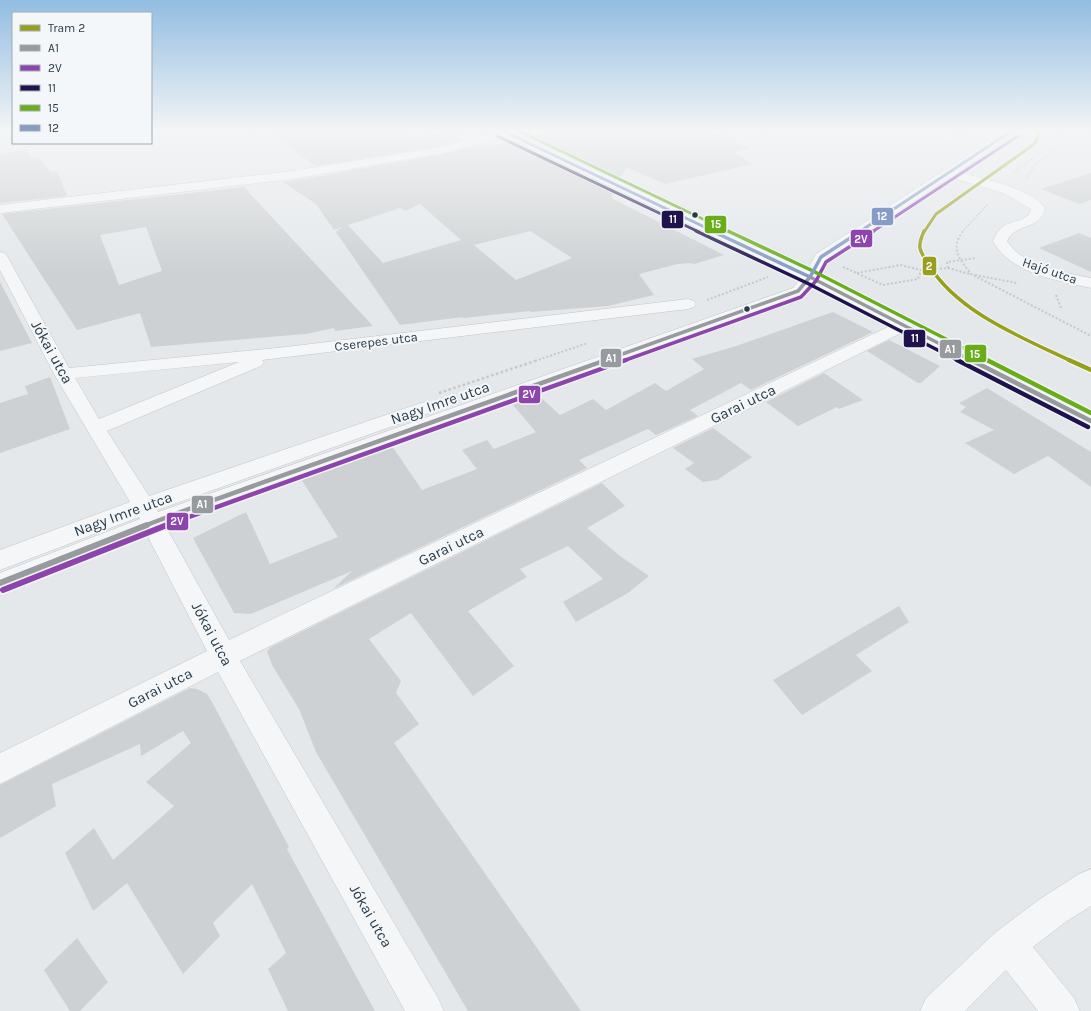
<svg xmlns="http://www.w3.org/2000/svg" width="1091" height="1011" viewBox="0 0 1091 1011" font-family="Karla,sans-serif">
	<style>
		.building { fill: #ced1d3; fill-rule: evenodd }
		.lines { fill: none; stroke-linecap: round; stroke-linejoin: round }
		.minor-casing { stroke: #c3c6c9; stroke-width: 1 }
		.path-far2 { stroke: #c3c8cb; stroke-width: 1.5; stroke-dasharray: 1.5 1.5; stroke-linecap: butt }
		.path-far1 { stroke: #c3c8cb; stroke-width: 2; stroke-dasharray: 2 2; stroke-linecap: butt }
		.path { stroke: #c3c8cb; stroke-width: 2.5; stroke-dasharray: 2.5 2.5; stroke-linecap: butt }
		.minor { fill: #f5f6f7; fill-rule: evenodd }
		.bus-1-far2-casing { stroke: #f3f7f9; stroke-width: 5.5 }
		.bus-1-far1-casing { stroke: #f3f7f9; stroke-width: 7 }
		.bus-1-casing { stroke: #f3f7f9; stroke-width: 9 }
		.bus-2-far3-casing { stroke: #f3f7f9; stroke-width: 4.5 }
		.bus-2-far2-casing { stroke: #f3f7f9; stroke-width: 5.5 }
		.bus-2-far1-casing { stroke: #f3f7f9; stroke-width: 7 }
		.bus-2-casing { stroke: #f3f7f9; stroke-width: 9 }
		.bus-3-far2-casing { stroke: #f3f7f9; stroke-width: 4.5 }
		.bus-3-far1-casing { stroke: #f3f7f9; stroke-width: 5.5 }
		.bus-3-casing { stroke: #f3f7f9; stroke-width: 7 }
		.bus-4-far2-casing { stroke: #f3f7f9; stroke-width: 4.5 }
		.bus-4-far1-casing { stroke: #f3f7f9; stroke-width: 5.5 }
		.bus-4-casing { stroke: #f3f7f9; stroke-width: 7 }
		.bus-5-far1-casing { stroke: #f3f7f9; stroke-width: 4.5 }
		.bus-5-casing { stroke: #f3f7f9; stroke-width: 5.5 }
		.bus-1-far2 { stroke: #989b9d; stroke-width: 3.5 }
		.bus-1-far1 { stroke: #989b9d; stroke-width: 4.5 }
		.bus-1 { stroke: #989b9d; stroke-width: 6 }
		.bus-2-far3 { stroke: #8e44ad; stroke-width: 3 }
		.bus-2-far2 { stroke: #8e44ad; stroke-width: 3.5 }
		.bus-2-far1 { stroke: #8e44ad; stroke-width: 4.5 }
		.bus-2 { stroke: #8e44ad; stroke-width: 6 }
		.bus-3-far2 { stroke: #20124d; stroke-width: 3 }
		.bus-3-far1 { stroke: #20124d; stroke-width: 3.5 }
		.bus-3 { stroke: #20124d; stroke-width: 4.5 }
		.bus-4-far2 { stroke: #69ae1a; stroke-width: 3 }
		.bus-4-far1 { stroke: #69ae1a; stroke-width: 3.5 }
		.bus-4 { stroke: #69ae1a; stroke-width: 4.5 }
		.bus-5-far1 { stroke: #869cc6; stroke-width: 3 }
		.bus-5 { stroke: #869cc6; stroke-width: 3.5 }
		.tram-1-far2-casing { stroke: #f3f7f9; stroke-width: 4.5 }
		.tram-1-far1-casing { stroke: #f3f7f9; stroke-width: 5.5 }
		.tram-1-casing { stroke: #f3f7f9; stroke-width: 7 }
		.tram-1-far2 { stroke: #989f1c; stroke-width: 3 }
		.tram-1-far1 { stroke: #989f1c; stroke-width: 3.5 }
		.tram-1 { stroke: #989f1c; stroke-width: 4.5 }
		.bus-dot { fill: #293a47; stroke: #f3f7f9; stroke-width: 1.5 }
		.labels { text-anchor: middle; stroke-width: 4; stroke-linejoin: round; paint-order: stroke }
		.far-street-label { font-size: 13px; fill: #293a47; stroke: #f3f7f9 }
		.street-label { font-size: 15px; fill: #293a47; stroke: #f3f7f9 }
		.line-badge { stroke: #f3f7f9; stroke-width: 1.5 }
		.badge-label { font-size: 11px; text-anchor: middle; font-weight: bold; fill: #fff }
	</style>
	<rect width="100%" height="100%" fill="#e5e8eb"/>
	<path class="building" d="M266,130H399L411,141L447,130L466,139L442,146L315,166Z
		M554,130H576L582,133L594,130H712L749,148L733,152L753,164L665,184L626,167L620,180L528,137Z
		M511,141L615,190L611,198L724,255L694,264L691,263L678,264L639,274L654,295L608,306L531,312L530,311L463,318V317L400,325L336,232L342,227L334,230L316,204L283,182L328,175H326L443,154L480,145L485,147ZM420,204L461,240L383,263L348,225L400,208L405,211ZM530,231L572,258L516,280L474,245Z
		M26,149L32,159L38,157L51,172L57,171L67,196L0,203V155Z
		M1091,173V200L1079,204L1041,189Z
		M244,187L373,326L335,331L334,328L306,334L151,347L140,313L77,330L2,214ZM146,227L162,271L119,285L100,235Z
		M1079,233L1091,238V272L1039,248Z
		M0,282L32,343L0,351Z
		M833,312L873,332L751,390L741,383L690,410L698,416L656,435L648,429L579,460L587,468L333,589L352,571L251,614L234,613L193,538L246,512L270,564L338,537L301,479L335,467L336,468L392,446L422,490L477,469L462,450L487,440L494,449L536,432L513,405L538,395L560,415L593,399L606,410L655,383L666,391L704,369L692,359L736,346Z
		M889,340L940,366L921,383H918L867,351Z
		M824,373L863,400L839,409L837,407L798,426L766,402Z
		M50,377L70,429L0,453V403L28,394L25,386Z
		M987,388L1091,452V487L1048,456L1014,474L965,443L994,430L960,412L966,407L959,403Z
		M713,428L752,457L717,480L703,482L685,469L694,463L673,448Z
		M602,483L625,506L587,528L620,556L649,576L628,593L576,622L563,602L603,579L568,546L520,569L527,577L468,611L514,666L473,696L411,613L369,639L401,681L396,693L419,724L394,743L581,1011H468L316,752L299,709L272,665L267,651L271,647Z
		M899,606L909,622L856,655L872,671L802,715L773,680Z
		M190,688L197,689L207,694L212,702L289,847L287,849L375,1011H288L268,969L286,953L252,884L213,923L220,936L183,974L127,883L93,911L65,853L94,828L113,860L174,806L146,782L191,743L183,731L141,756L140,744L52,784L56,806L0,838V785Z
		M77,938L108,982L80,1011H70L44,970Z"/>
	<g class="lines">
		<g class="minor-casing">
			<path id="minor" d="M495,130H510L807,270L816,254L1006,130H1019L958,172C981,178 1031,188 1045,208C1041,231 1016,222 1007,241C1021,265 1065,273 1091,278V288C1057,280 1011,274 993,241C995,236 998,231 1002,227C1011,220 1029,222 1031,209L1003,193L950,177L827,260L818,275L1091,413V427L1084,426L905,331L240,661L438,998L444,1011H405L218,672L0,784V753L207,651L147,535L0,593V573L140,519L139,517L0,570V550L130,502L54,374L0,270V252L5,253L7,256L69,368L277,348L688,299L694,301L696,304L694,307L688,309L262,360L264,362L261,366L107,431L149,496L418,404L425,402L432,404L435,408L432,412L157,510L158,512L793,288L801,278L505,136L443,153L292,179L0,213V205L292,171L442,147L496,132ZM812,284L892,325L229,640L166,527L803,294ZM239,362L99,419L75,378Z
				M1091,869V906L1064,923L1033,947L1074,998L1080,1011H1038L1006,970L965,1011H920L926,998L996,932L1040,899L1079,874Z"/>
		</g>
		<path class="path-far2" d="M1060,136L1071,140H1091
			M948,143L963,133L960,130
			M1014,172L1043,151
			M1026,179C1030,173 1034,165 1040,161C1052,149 1060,149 1060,130
			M962,232L988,204"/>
		<path class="path-far1" d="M963,231C950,249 959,258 971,274L1091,336
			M843,267L883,285L918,279L921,270L948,268L947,262L976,258
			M948,268L970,274
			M857,273L900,265L921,270
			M975,275L1017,283
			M1056,295L1061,308
			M707,300L768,277
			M535,361L588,343"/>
		<path class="path" d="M439,393L538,360"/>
		<use href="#minor" class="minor"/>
		<g class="bus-1-far2-casing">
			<path id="bus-1-far2" d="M810,277L973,361
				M603,361L798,291L810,277"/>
		</g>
		<g class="bus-1-far1-casing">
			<path id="bus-1-far1" d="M971,360L1091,421
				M144,526L186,510L606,360"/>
		</g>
		<g class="bus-1-casing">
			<path id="bus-1" d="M0,583L147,525"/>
		</g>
		<g class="bus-2-far3-casing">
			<path id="bus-2-far3" d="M872,232L1018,136"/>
		</g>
		<g class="bus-2-far2-casing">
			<path id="bus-2-far2" d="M623,361L801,297L816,281L826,262L874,231"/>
		</g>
		<g class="bus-2-far1-casing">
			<path id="bus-2-far1" d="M164,526L626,360"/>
		</g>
		<g class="bus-2-casing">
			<path id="bus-2" d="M3,590L167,525"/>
		</g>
		<g class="bus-3-far2-casing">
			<path id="bus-3-far2" d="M497,136L699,232"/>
		</g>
		<g class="bus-3-far1-casing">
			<path id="bus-3-far1" d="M696,231L807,283L959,361"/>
		</g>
		<g class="bus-3-casing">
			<path id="bus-3" d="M957,360L1088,427"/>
		</g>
		<g class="bus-4-far2-casing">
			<path id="bus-4-far2" d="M517,130L730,232"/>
		</g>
		<g class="bus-4-far1-casing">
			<path id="bus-4-far1" d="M728,231L813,271L989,361"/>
		</g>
		<g class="bus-4-casing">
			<path id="bus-4" d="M987,360L1091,413"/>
		</g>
		<g class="bus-5-far1-casing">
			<path id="bus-5-far1" d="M501,130L715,232
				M859,232L1013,130"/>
		</g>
		<g class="bus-5-casing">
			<path id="bus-5" d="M712,231L810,277
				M810,277L821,257L861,231"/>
		</g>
		<use href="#bus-1-far2" class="bus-1-far2"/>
		<use href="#bus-1-far1" class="bus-1-far1"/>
		<use href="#bus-1" class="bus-1"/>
		<use href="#bus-2-far3" class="bus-2-far3"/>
		<use href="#bus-2-far2" class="bus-2-far2"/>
		<use href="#bus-2-far1" class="bus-2-far1"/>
		<use href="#bus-2" class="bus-2"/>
		<use href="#bus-3-far2" class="bus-3-far2"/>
		<use href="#bus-3-far1" class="bus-3-far1"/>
		<use href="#bus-3" class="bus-3"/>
		<use href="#bus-4-far2" class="bus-4-far2"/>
		<use href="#bus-4-far1" class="bus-4-far1"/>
		<use href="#bus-4" class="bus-4"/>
		<use href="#bus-5-far1" class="bus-5-far1"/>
		<use href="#bus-5" class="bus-5"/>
		<g class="tram-1-far2-casing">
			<path id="tram-1-far2" d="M924,232L936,214L1033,145L1037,140L1039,130"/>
		</g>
		<g class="tram-1-far1-casing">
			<path id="tram-1-far1" d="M924,231C922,236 919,242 920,248C921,254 926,260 929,265C957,312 1023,338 1071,361"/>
		</g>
		<g class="tram-1-casing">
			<path id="tram-1" d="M1069,360L1091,370"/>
		</g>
		<use href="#tram-1-far2" class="tram-1-far2"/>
		<use href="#tram-1-far1" class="tram-1-far1"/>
		<use href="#tram-1" class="tram-1"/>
	</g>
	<linearGradient id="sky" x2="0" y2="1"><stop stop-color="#92bde2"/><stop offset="0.48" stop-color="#f3f5f6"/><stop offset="1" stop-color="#f3f5f6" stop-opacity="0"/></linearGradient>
	<rect width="1091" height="272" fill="url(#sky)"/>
	<g class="bus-dot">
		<circle cx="695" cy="215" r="3.5"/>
		<circle cx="747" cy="309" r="3.5"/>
	</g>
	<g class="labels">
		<g class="far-street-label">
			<text transform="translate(1050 270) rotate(19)" y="5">Hajó utca</text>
			<text transform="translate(376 341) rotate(-7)" y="5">Cserepes utca</text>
		</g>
		<g class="street-label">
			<text transform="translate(52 352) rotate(61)" y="5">Jókai utca</text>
			<text transform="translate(440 403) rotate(-19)" y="5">Nagy Imre utca</text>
			<text transform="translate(743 404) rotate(-26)" y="5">Garai utca</text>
			<text transform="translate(123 514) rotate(-20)" y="5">Nagy Imre utca</text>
			<text transform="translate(451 546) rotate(-26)" y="5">Garai utca</text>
			<text transform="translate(212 634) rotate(62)" y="5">Jókai utca</text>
			<text transform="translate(160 688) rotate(-27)" y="5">Garai utca</text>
			<text transform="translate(371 916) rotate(60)" y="5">Jókai utca</text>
		</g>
	</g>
	<g class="line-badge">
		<rect x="871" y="207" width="23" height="19" rx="4" fill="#869cc6"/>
		<rect x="661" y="210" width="23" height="19" rx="4" fill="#20124d"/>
		<rect x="704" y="215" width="23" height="19" rx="4" fill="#69ae1a"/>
		<rect x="850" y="229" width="23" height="19" rx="4" fill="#8e44ad"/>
		<rect x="922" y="256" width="15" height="20" rx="4" fill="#989f1c"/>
		<rect x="903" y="329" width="23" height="19" rx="4" fill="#20124d"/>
		<rect x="939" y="339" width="23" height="20" rx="4" fill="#989b9d"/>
		<rect x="964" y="344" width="23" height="19" rx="4" fill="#69ae1a"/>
		<rect x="600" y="348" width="22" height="20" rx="4" fill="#989b9d"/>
		<rect x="518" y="385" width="23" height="19" rx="4" fill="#8e44ad"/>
		<rect x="191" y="495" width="23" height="19" rx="4" fill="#989b9d"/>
		<rect x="166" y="512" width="23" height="19" rx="4" fill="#8e44ad"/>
	</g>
	<g class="badge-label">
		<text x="882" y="220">12</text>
		<text x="673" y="223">11</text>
		<text x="716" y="228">15</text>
		<text x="861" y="243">2V</text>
		<text x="929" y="270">2</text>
		<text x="915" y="342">11</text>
		<text x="950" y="353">A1</text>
		<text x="975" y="358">15</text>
		<text x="611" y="362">A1</text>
		<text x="529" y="398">2V</text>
		<text x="202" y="508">A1</text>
		<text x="177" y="525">2V</text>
	</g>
	<rect x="12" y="12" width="140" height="132" fill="#f3f7f9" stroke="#a2abb2"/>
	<rect x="20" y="25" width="20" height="6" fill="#989f1c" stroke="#a2abb2"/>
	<text x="48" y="32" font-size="12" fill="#293a47">Tram 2</text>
	<rect x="20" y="45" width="20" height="6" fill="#989b9d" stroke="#a2abb2"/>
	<text x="48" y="52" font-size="12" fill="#293a47">A1</text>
	<rect x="20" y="65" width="20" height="6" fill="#8e44ad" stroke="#a2abb2"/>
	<text x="48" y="72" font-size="12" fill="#293a47">2V</text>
	<rect x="20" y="85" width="20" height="6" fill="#20124d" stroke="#a2abb2"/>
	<text x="48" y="92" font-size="12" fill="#293a47">11</text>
	<rect x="20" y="105" width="20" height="6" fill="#69ae1a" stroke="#a2abb2"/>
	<text x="48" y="112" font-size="12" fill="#293a47">15</text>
	<rect x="20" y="125" width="20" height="6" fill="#869cc6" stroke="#a2abb2"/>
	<text x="48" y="132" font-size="12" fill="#293a47">12</text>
</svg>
